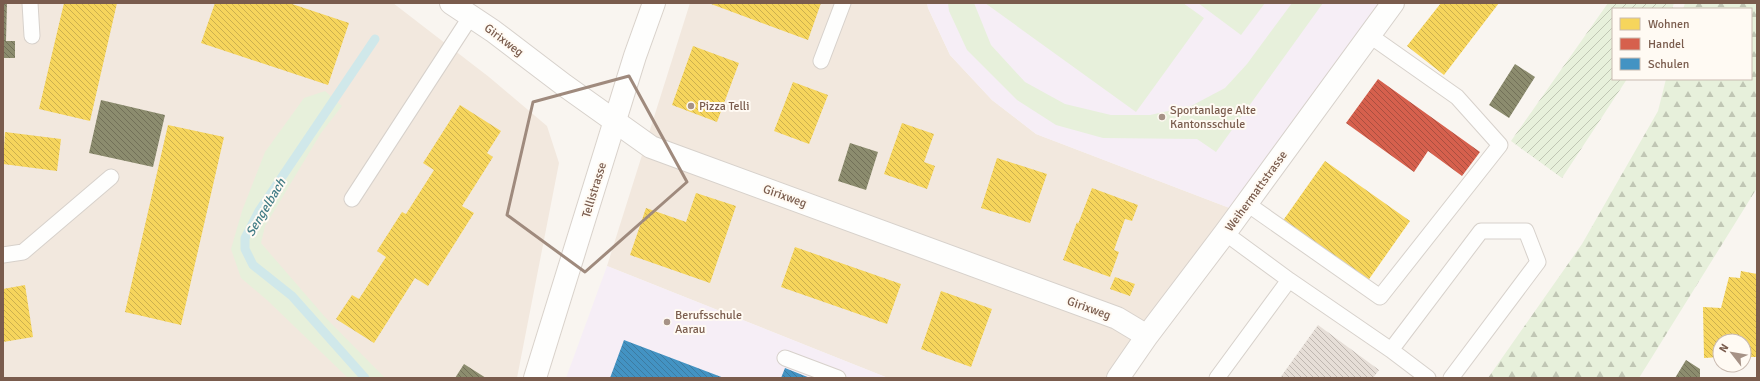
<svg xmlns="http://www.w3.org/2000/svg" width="1760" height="381" viewBox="0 0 1760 381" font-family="Signika,sans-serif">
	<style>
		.residential { fill: #f2e8de }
		.education { fill: #f6eef6 }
		.grass { fill: #e7f0db }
		.forest { fill: url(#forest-firs) }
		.garden { fill: url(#garden-furrows) }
		.homes { fill: url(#homes-back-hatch) }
		.shops { fill: url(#shops-back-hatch) }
		.schools { fill: url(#schools-back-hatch) }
		.industry { fill: url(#industry-back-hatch) }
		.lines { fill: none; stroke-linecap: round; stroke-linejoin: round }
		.stream { stroke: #d0e8ea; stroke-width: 9 }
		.building { fill: url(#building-back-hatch) }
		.service-casing { stroke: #d7d1cb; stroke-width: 17 }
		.minor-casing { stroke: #d7d1cb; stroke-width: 24 }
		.secondary-casing { stroke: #d9d2cb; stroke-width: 24 }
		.service { stroke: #fefefd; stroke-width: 15 }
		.minor { stroke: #fefefd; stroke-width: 22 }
		.secondary { stroke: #fefefd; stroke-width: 22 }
		.marked { fill: none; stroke: #9f8a7d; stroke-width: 3; stroke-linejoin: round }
		.poi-dot { fill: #a69286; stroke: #fffaf3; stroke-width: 1.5 }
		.labels { text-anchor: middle; stroke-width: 4; stroke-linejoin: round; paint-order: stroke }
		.street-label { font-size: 12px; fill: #7a5c4d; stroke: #fffaf3 }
		.poi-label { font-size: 12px; fill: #7a5c4d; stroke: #fffaf3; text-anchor: start }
		.water-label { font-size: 13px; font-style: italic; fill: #437c86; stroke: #fffaf3 }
	</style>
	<defs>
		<pattern id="forest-firs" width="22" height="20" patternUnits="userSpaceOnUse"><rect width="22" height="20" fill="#e7f0db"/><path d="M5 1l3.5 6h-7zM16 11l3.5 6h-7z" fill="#c0c6b4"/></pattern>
		<pattern id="garden-furrows" width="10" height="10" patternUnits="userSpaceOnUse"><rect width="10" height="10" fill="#e7f0db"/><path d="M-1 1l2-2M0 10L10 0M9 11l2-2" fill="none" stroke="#c0c6b4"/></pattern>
		<pattern id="homes-back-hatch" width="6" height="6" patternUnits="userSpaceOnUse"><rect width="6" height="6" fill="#f6d55c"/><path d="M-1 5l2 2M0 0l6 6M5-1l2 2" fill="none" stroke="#ccb04e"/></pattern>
		<pattern id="shops-back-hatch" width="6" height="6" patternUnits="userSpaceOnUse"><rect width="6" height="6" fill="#d6604d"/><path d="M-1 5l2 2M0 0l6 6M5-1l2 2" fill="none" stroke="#aa4f40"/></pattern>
		<pattern id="schools-back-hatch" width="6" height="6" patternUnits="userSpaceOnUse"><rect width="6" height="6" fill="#4393c3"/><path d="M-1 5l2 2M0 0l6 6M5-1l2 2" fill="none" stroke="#3d7ba1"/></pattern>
		<pattern id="industry-back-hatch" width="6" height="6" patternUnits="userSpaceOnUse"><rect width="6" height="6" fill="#8c8c6e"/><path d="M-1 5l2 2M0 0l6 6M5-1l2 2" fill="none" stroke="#727058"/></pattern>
		<pattern id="building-back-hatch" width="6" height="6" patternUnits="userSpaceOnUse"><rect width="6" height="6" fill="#e6ded7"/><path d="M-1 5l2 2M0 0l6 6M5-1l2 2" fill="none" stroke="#bfb7b1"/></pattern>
	</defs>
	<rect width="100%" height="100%" fill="#f9f5f0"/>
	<path class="residential" d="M3,3H393L489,77L547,126L559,163L517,378H3Z
		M690,3H927L928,8L950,55L992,100L1036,134L1240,212L1118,378H888L607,266Z"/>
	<path class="education" d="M927,3H1393L1240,212L1036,134L992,100L950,55L928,8Z
		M607,266L888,378H566Z"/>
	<path class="grass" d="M948,3H974L991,45L1025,82L1065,104L1111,115H1150L1191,106L1225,88L1247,64L1292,3H1323L1216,152L1197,139L1103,138L1056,125L1017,100L967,50L949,11Z
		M985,3H1183L1204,18L1136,112Z
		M1198,3H1265L1241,35Z
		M325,91L342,106L321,133L265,226L261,243L325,317L385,378H348L267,300L241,278L231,249L242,211L265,152L304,98Z"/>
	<path class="forest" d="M1685,3H1757V188L1639,378H1488L1582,244L1658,111L1666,79H1751V9H1683Z"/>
	<path class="garden" d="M1608,3H1674L1672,9H1613V79H1627L1562,178L1511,141Z"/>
	<path class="homes" d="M64,3H117L90,121L39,109Z
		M215,3H289L349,23L328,85L201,43Z
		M711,3H821L808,40L711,4Z
		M1441,3H1499L1444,75L1407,46Z
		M693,46L739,63L717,122L672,105Z
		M793,82L828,95L809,144L774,131Z
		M460,105L501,131L487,153L493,157L462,206L474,213L428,286L415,278L374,343L336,319L352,295L359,299L386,257L377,251L402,212L406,214L434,170L423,163Z
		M902,123L934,134L924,162L935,166L927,189L884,174Z
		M168,125L224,137L181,325L125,312Z
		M5,132L61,139L57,171L3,164Z
		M997,158L1047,174L1030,223L981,208Z
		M1325,161L1410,221L1367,282L1282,222Z
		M1092,188L1138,205L1132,221L1125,219L1114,250L1119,252L1110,277L1063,260L1077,222L1078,224Z
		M696,193L736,206L710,283L630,255L646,208L686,222Z
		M795,247L901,284L887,324L781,287Z
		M1741,271L1757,274V357H1744V341H1720V357L1704,358L1703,307L1721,308L1729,277L1740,278Z
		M1115,277L1135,284L1130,296L1110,289Z
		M25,285L33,337L3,342V289Z
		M941,291L992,309L971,367L921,349Z"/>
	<path class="shops" d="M1378,79L1480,152L1462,176L1428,151L1414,172L1346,123Z"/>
	<path class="schools" d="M624,340L724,378H610Z
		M785,368L810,378H781Z"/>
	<path class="industry" d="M3,3H7L6,41H15V58H3Z
		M1515,64L1535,77L1509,118L1489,105Z
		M101,100L165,115L153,167L89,153Z
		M850,143L878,152L866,190L838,181Z
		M1686,360L1700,369V378H1675Z
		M464,364L486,378H455Z"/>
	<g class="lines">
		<path class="stream" d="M365,378L292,296L253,265L245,249V238L259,211L375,39"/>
	</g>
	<path class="building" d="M1318,325L1379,370L1373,378H1280Z"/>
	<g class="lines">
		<g class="service-casing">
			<path id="service" d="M30,3L32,36
				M821,61L843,3
				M352,199L471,16
				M1246,203L1380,297L1500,145L1457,97L1369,35
				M1225,233L1289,280
				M3,255L23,252L111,177
				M1391,350L1428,378
				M785,358L838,378
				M1217,378L1289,280L1391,350L1481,231H1526L1538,262L1451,378"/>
		</g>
		<g class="minor-casing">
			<path id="minor" d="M451,3L493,31L564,85L651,147L1117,318L1147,336
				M1118,378L1147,336L1225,233L1393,3"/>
		</g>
		<g class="secondary-casing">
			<path id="secondary" d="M535,378L635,56L654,3"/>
		</g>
		<use href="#service" class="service"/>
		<use href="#minor" class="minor"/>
		<use href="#secondary" class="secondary"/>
	</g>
	<path class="marked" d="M629,76L687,182L585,272L507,215L533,102Z"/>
	<g class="poi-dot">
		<circle cx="691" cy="106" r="4"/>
		<circle cx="1162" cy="117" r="4"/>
		<circle cx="667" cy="322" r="4"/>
	</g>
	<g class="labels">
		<g class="street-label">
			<text transform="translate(504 40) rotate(37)" y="4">Girixweg</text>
			<text transform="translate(594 190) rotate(-73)" y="4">Tellistrasse</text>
			<text transform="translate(1256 191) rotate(-54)" y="4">Weihermattstrasse</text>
			<text transform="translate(785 196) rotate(20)" y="4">Girixweg</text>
			<text transform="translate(1089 308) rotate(20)" y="4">Girixweg</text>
		</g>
		<g class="poi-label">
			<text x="699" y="110">Pizza Telli</text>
			<text x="1170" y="114">Sportanlage Alte<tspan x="1170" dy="14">Kantonsschule</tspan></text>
			<text x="675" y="319">Berufsschule<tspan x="675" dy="14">Aarau</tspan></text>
		</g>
		<g class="water-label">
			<text transform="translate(265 207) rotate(-59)" y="5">Sengelbach</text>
		</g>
	</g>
	<rect width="1760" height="381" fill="none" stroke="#7a5c4d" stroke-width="8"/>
	<rect x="1612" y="8" width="140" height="72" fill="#fffaf3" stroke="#cabbb1"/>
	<rect x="1620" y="18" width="20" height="12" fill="#f6d55c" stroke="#cabbb1"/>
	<text x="1648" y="28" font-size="12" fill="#7a5c4d">Wohnen</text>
	<rect x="1620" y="38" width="20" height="12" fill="#d6604d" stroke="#cabbb1"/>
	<text x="1648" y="48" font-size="12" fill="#7a5c4d">Handel</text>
	<rect x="1620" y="58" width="20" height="12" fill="#4393c3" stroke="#cabbb1"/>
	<text x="1648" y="68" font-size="12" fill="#7a5c4d">Schulen</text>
	<g transform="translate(1732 353) rotate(301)"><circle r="19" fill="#fffaf3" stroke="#cabbb1"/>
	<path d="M0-3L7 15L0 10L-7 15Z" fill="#a69286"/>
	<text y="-6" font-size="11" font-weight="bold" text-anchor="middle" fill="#7a5c4d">N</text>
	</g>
</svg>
